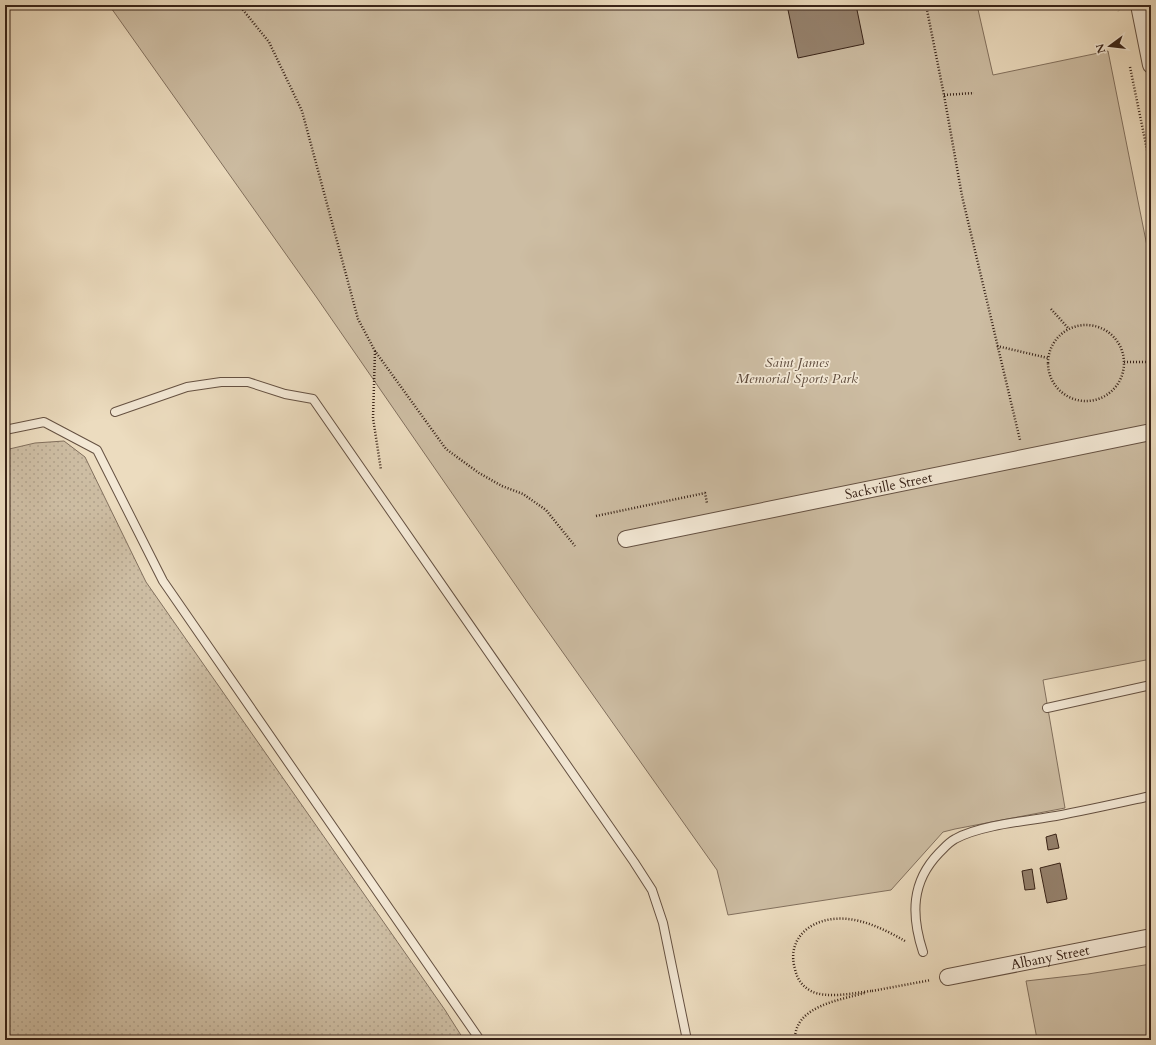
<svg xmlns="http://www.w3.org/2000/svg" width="1156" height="1045" viewBox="0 0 1156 1045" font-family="Cardo,serif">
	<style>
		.grass { fill: url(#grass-dots); stroke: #82705e }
		.green { fill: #cdbda3; stroke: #82705e }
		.building { fill: #96836f; stroke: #382318 }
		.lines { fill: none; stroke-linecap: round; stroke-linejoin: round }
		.lane-casing { stroke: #655142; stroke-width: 10 }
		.street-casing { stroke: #655142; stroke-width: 18 }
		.path { stroke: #382318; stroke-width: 2.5; stroke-dasharray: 1 2; stroke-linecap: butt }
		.lane { stroke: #f3e8d5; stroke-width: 8 }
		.street { stroke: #f3e8d5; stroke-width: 16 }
		.labels { text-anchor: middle; stroke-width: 3.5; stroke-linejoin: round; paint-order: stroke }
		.park-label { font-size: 14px; font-style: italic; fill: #5d4a3b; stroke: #f3e8d5 }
		.street-label { font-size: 14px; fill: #382318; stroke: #f3e8d5 }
	</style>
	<defs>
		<pattern id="grass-dots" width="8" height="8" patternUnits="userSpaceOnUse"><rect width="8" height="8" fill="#cdbda3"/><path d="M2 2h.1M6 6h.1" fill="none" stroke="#b1a28c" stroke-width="1.8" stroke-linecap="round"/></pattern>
	</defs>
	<rect width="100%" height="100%" fill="#ecdcbf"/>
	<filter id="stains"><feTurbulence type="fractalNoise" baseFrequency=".005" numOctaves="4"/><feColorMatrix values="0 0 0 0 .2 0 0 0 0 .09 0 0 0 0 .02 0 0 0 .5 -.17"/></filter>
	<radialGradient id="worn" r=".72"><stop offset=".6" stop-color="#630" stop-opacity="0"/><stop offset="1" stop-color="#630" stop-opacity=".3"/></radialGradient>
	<path class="grass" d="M64,441L85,457L146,582L445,1010L464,1040H5V450L35,443Z"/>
	<path class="green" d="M109,5H977L993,75L1108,51L1151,266V659L1043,680L1065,808L955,829L943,832L891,890L728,915L717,870L530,606L317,298Z
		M1151,964V1040H1033L1037,1039L1026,981L1088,974Z"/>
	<path class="building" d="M787,5H856L864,44L798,58Z
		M1056,834L1059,848L1048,850L1046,837Z
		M1060,863L1067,899L1047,903L1040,868Z
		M1032,869L1035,889L1025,890L1022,871Z"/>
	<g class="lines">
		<g class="lane-casing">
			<path id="lane" d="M115,412L187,387L221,382H248L285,394L313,399L634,862L652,890L663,923L687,1040
				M5,430L44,422L97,450L163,581L480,1040
				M1047,708L1151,685
				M923,952C911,915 911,882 939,853C944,848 949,842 955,839C980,825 1027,821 1056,816C1088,810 1119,803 1151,796"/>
		</g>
		<g class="street-casing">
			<g id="street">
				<path d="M1139,5L1151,65"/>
				<path id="s1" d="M626,539L1151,432"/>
				<path id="s2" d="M948,977L1151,937"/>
			</g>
		</g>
		<path class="path" d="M239,5L269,42L302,111L358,319L375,351L446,449L479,473L502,486L523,494L546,510L575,546
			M926,5L944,95L962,196L1020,440
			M1118,5L1119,11
			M1130,67L1151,169
			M944,95L974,93
			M1051,309L1069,329
			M1048 363a38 38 0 1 1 76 0a38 38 0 1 1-76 0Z
			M997,346L1048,358
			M375,351L373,418L381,470
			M1124,362H1151
			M596,516L705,493L707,503
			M871,991C854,993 826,999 811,991C802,986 797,979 795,969C787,942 806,922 833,919C858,916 884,929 905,941
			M872,991L931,980
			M795,1040C794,1006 840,1000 865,993"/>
		<use href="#lane" class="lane"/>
		<use href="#street" class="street"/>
	</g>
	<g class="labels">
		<g class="park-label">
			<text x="797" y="367">Saint James<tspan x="797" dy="16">Memorial Sports Park</tspan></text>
		</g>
		<g class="street-label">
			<text dy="5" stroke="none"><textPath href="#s1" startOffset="268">Sackville Street</textPath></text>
			<text dy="5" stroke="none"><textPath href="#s2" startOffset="104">Albany Street</textPath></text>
		</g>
	</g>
	<rect width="1156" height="1045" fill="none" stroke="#ecdcbf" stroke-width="20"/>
	<rect x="6" y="6" width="1144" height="1033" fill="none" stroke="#382318" stroke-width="2"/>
	<rect x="10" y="10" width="1136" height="1025" fill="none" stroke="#382318"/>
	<g transform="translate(1110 46) rotate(255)" stroke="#f3e8d5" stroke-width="3" paint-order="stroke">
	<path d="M0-3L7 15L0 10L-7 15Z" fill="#382318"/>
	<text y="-6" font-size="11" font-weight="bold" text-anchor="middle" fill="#382318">N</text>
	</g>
	<rect width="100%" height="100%" filter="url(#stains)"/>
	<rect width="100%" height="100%" fill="url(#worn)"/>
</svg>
